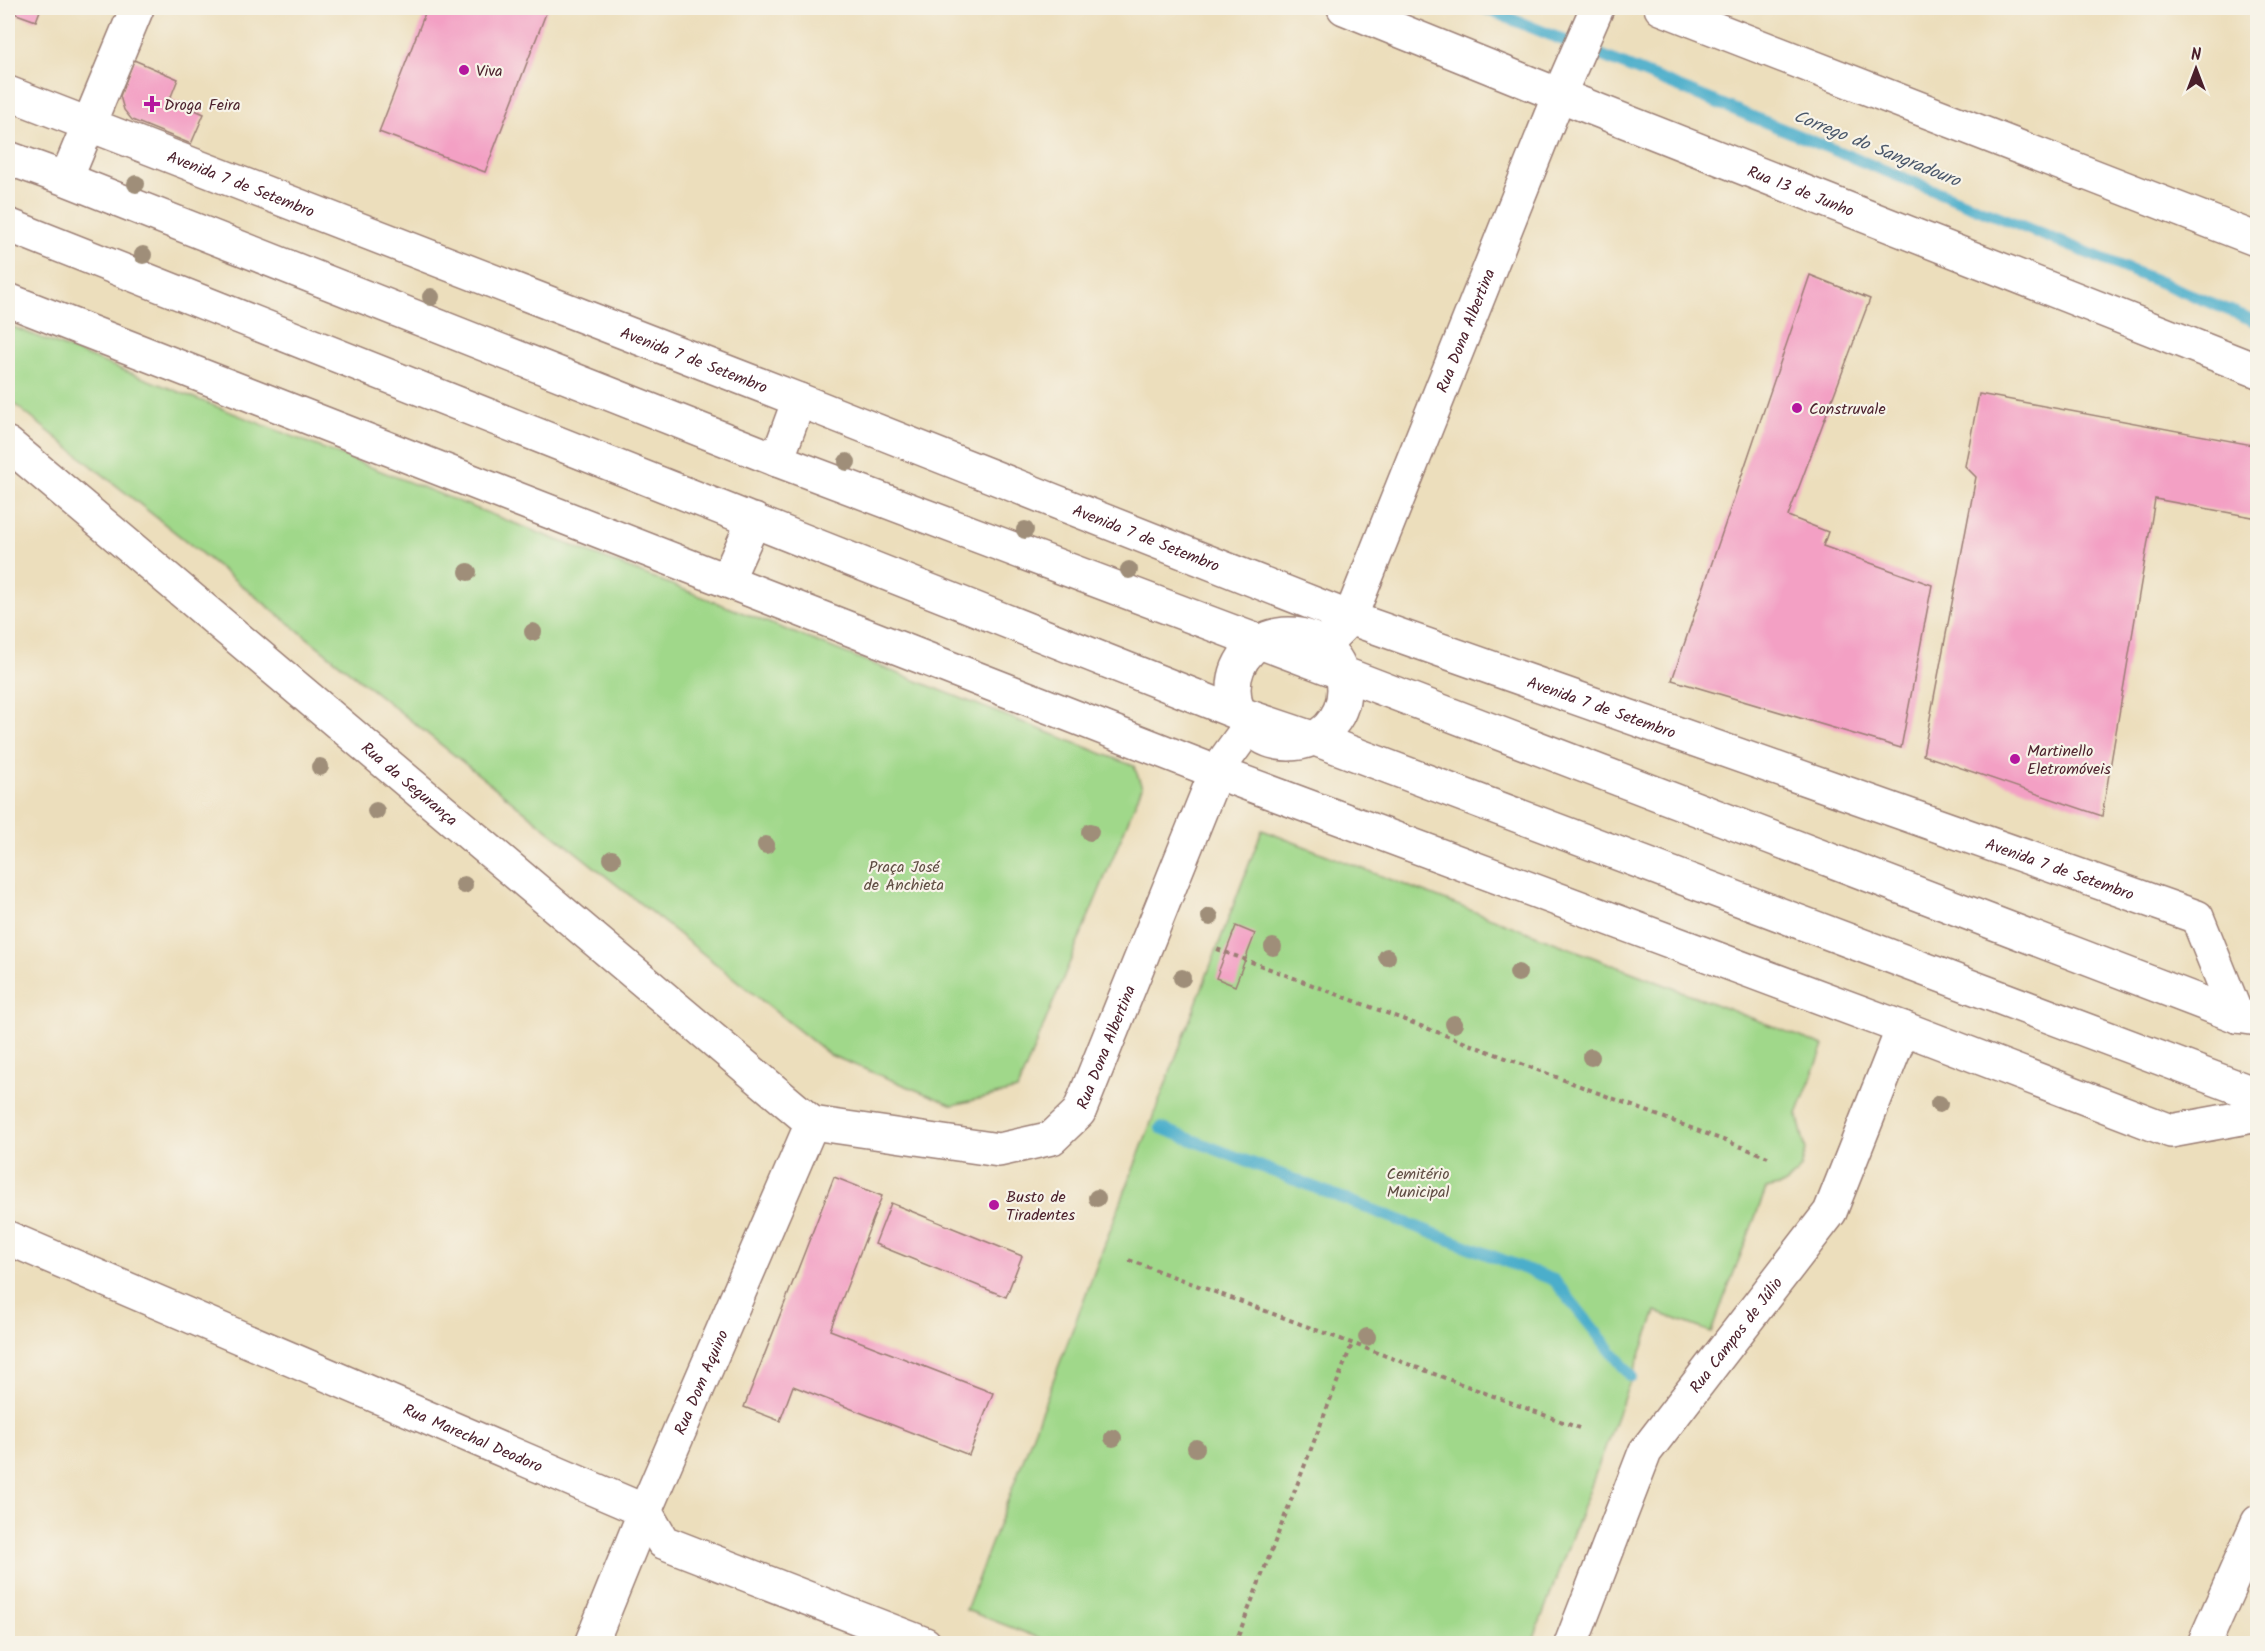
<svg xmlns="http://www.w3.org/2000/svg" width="2265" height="1651" viewBox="0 0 2265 1651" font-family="Kalam,sans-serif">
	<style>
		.green { fill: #a0d88a; stroke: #757c5a; stroke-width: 1.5 }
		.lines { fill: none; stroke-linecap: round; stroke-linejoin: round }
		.stream { stroke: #4caecb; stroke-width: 12 }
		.building { fill: #f3a0c4 }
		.street-casing { stroke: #9b7e74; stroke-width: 36 }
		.secondary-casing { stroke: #9b7e74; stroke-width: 36 }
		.path { stroke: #9b7e74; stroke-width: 4; stroke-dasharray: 4.5 4.5; stroke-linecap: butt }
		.street { stroke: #fff; stroke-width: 33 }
		.secondary { stroke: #fff; stroke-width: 33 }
		.tree { fill: #9f8e79 }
		.poi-dot { fill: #b5179e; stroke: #f7f3e8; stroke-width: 2 }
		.labels { text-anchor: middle; stroke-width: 4.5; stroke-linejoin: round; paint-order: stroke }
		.poi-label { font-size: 16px; fill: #4a1f2b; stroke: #f7f3e8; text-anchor: start }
		.street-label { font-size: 16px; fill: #4a1f2b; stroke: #f7f3e8 }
		.park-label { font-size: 16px; fill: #604d43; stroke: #f7f3e8 }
		.water-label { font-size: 18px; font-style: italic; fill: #4b586b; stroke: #f7f3e8 }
	</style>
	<rect width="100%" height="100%" fill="#f7f3e8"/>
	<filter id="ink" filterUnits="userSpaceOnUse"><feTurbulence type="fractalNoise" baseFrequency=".0167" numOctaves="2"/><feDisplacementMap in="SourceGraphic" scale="12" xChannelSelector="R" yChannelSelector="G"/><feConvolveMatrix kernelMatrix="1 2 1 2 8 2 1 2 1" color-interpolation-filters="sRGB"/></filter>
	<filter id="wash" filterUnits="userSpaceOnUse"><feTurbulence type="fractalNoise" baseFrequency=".008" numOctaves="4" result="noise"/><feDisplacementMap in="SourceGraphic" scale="24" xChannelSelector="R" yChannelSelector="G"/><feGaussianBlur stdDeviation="1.35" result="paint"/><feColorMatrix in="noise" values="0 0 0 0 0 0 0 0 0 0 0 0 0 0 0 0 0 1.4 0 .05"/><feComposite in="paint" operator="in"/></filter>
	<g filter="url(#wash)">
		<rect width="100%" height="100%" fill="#ecdebc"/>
		<path class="green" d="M8,325L1134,766L1142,787L1017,1090L953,1105L830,1055L8,399Z
			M1262,830L1824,1046L1797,1114L1806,1150L1801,1168L1786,1184L1766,1189L1711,1332L1656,1312L1532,1643H1052L966,1610Z"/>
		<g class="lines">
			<path class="stream" d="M1484,8L2258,322
				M1161,1128L1554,1280L1631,1376"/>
		</g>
		<g id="blocks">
			<path class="building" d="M8,8H41L36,21L8,11Z
				M427,8H548L485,172L379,132Z
				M134,60L178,79L170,99L204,114L191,144L132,120L124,110L120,96Z
				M1810,275L1870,299L1788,516L1828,532L1823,546L1932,585L1901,748L1672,680Z
				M1979,394L2258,446V518L2155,499L2102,816L1923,755L1976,477L1965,466Z
				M1236,926L1255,934L1235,986L1216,978Z
				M834,1177L882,1196L830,1330L993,1393L969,1455L793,1386L780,1421L744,1407Z
				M891,1203L1022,1256L1006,1297L875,1244Z"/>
		</g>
	</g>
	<g filter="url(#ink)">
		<use href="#blocks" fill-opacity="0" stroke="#9b7e74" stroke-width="1.5"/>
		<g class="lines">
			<g class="street-casing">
				<g id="street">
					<path id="s1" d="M1344,8L1559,95L2258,371"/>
					<path d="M1661,8L2258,240"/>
					<path id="s2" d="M8,93L799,400L1350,618L2197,917L2237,1016"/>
					<path d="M8,300L1216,772L1903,1028L2171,1131L2258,1115"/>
					<path id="s3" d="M8,444L812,1123"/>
					<path d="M777,460L799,400"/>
					<path d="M727,580L754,520"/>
					<circle cx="1289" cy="689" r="55"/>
					<path id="s4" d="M1323,645L1350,618L1559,95L1597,8"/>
					<path id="s5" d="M812,1123L999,1150L1052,1138L1079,1112L1216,772L1248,728"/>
					<path id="s6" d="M8,1238L645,1511L663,1542L925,1644"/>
					<path id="s7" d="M591,1644L645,1511L812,1123"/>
					<path id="s8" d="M1571,1644L1645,1452L1830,1212L1903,1028"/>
					<path d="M2204,1644L2258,1522"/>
				</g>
			</g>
			<g class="secondary-casing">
				<path id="secondary" d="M8,158L66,179L777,460L1342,673L2237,1016L2258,1019
					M66,179L137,8
					M8,225L1238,713L1315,739L2258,1095"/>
			</g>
			<path class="path" d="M1217,949L1768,1157
				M1129,1260L1579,1428
				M1235,1644L1352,1344"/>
			<use href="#street" class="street"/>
			<use href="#secondary" class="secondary"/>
		</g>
		<g class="tree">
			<circle cx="136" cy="184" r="9"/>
			<circle cx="143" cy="255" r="9"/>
			<circle cx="431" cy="297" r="9"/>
			<circle cx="847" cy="462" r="9"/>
			<circle cx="1025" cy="530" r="9"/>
			<circle cx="1129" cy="570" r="9"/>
			<circle cx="468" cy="572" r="9"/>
			<circle cx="533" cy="632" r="9"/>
			<circle cx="320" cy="767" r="9"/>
			<circle cx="376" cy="811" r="9"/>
			<circle cx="1090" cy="832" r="9"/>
			<circle cx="766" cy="845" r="9"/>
			<circle cx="612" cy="859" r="9"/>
			<circle cx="464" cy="885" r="9"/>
			<circle cx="1210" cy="917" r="9"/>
			<circle cx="1273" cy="947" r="9"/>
			<circle cx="1387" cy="957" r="9"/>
			<circle cx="1518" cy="973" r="9"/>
			<circle cx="1182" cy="978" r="9"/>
			<circle cx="1454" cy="1024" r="9"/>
			<circle cx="1591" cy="1057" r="9"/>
			<circle cx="1939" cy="1104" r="9"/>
			<circle cx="1097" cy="1198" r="9"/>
			<circle cx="1367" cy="1337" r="9"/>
			<circle cx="1113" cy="1438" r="9"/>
			<circle cx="1196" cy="1448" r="9"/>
		</g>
	</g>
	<g class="poi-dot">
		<circle cx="464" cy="70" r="6"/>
		<path d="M149 95h6v6h6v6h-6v6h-6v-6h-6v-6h6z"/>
		<circle cx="1797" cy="408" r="6"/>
		<circle cx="2015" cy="759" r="6"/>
		<circle cx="994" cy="1205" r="6"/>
	</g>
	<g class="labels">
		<g class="poi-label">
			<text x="476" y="76">Viva</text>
			<text x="164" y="110">Droga Feira</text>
			<text x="1809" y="414">Construvale</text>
			<text x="2027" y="756">Martinello<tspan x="2027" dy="18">Eletromóveis</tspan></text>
			<text x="1006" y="1202">Busto de<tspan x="1006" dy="18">Tiradentes</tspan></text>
		</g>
		<g class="street-label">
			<text dy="6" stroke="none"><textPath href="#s2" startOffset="250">Avenida 7 de Setembro</textPath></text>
			<text dy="6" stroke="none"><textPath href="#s1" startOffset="492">Rua 13 de Junho</textPath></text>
			<text dy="6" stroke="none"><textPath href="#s4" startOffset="348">Rua Dona Albertina</textPath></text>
			<text dy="6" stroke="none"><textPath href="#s2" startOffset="736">Avenida 7 de Setembro</textPath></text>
			<text dy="6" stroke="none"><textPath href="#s2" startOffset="1222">Avenida 7 de Setembro</textPath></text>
			<text dy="6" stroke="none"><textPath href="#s2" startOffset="1708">Avenida 7 de Setembro</textPath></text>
			<text dy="6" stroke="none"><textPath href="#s3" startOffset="526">Rua da Segurança</textPath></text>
			<text dy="6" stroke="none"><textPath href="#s2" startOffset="2194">Avenida 7 de Setembro</textPath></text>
			<text dy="6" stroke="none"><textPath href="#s5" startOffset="351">Rua Dona Albertina</textPath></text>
			<text dy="6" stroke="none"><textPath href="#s8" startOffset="354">Rua Campos de Júlio</textPath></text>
			<text dy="6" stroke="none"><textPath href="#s7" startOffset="284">Rua Dom Aquino</textPath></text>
			<text dy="6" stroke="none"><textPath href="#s6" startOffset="506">Rua Marechal Deodoro</textPath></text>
		</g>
		<g class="park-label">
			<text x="904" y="872">Praça José<tspan x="904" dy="18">de Anchieta</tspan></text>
			<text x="1418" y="1179">Cemitério<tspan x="1418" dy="18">Municipal</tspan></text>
		</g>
		<g class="water-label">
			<text transform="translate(1877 148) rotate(22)" y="6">Corrego do Sangradouro</text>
		</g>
	</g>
	<rect width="2265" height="1651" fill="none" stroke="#f7f3e8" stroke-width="30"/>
	<g transform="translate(2196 69)" stroke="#f7f3e8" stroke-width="4.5" paint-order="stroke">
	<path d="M0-4.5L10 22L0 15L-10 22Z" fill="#4a1f2b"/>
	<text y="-9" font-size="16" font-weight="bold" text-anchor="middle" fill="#4a1f2b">N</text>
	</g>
</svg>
